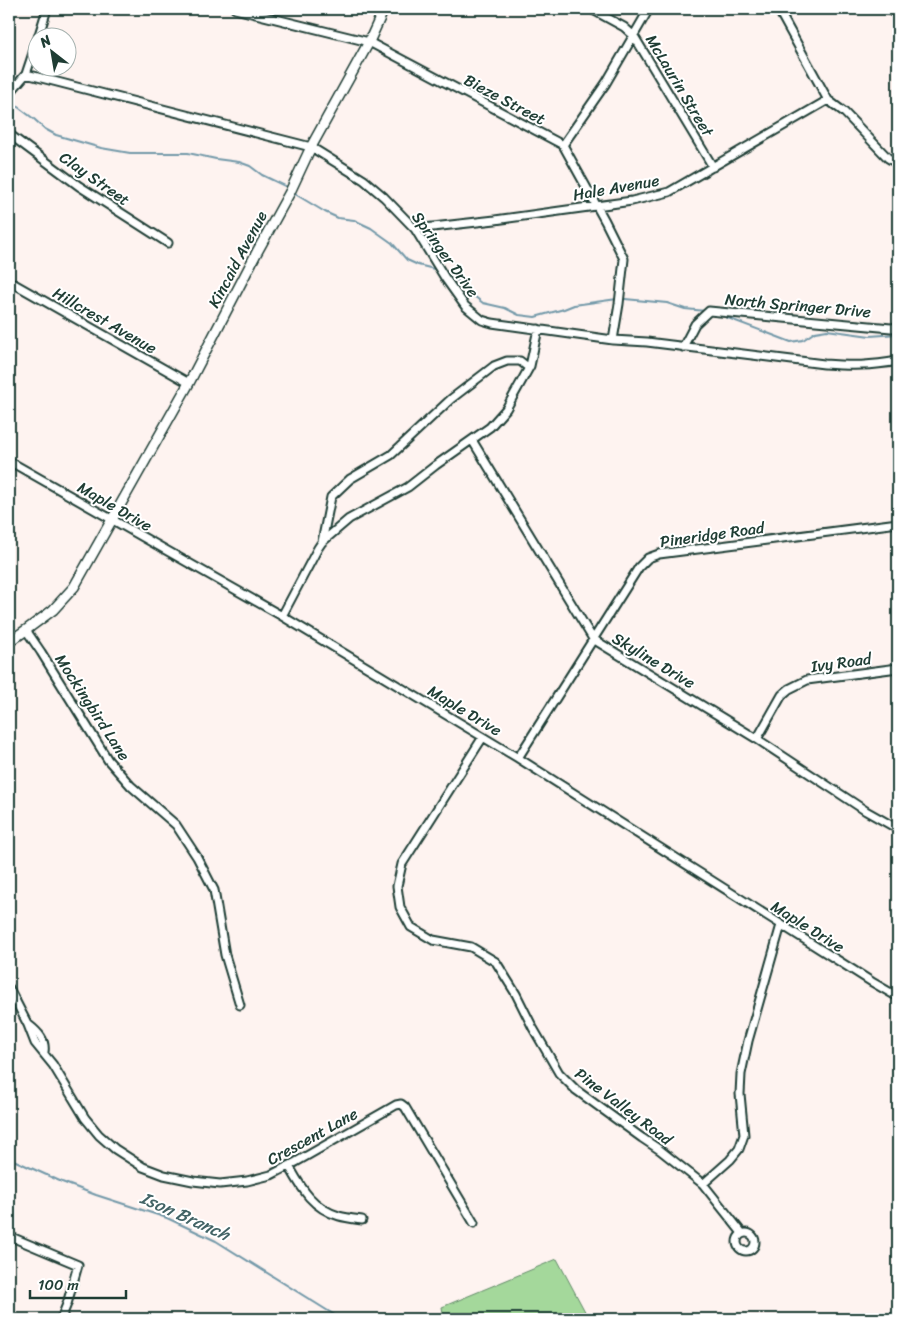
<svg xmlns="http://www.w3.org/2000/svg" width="907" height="1328" viewBox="0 0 907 1328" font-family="Sriracha,sans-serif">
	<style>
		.green { fill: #a4d89b; stroke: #628a68 }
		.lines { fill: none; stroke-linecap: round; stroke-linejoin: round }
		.stream { stroke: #7399a9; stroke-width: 2 }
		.minor-casing { stroke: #1f3d34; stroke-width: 11 }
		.tertiary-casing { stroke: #1f3d34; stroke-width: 12 }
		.minor { stroke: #fff; stroke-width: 7 }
		.tertiary { stroke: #fff; stroke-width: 9 }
		.labels { text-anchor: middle; stroke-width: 4; stroke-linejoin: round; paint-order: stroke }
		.street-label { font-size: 16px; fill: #1f3d34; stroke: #fff }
		.water-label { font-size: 18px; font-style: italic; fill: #426365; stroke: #fff }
	</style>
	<rect width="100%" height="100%" fill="#fef3f0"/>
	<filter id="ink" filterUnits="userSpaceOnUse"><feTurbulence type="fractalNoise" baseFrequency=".02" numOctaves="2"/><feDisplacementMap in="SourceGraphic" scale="10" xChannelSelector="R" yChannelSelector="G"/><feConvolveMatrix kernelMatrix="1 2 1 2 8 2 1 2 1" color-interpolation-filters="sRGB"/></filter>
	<g filter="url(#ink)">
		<path class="green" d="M557,1259L589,1319H444L442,1307Z"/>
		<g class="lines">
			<path class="stream" d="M10,101L34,119L45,129L56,135L101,148L130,153H188L216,159L239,162L250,166L262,175L287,187
				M295,194L325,212L338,218L354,220L371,228L392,243L407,260L418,265L438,270
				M456,279L466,290L483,303L505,308L519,315L535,317L564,309L574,305L617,299
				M625,299L667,303L685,309L706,311
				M720,315L791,342L803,340L815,332L827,330L870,336L898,334
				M9,1158L62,1182L96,1195L167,1218L216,1241L341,1319"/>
			<g class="minor-casing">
				<path id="minor" d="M235,9L369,42L563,145L605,221L624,259L619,304L613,340
					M591,9L624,27L634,36L713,167
					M778,9L828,100L844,112L888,158L898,164
					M888,9L898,15
					M38,38L47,9
					M26,74L311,147L364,180L384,197L415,229L445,278L465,306L482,320L492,323L613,340L647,342L824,364C852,366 871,366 898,361
					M9,94L26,74L38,38
					M9,134L79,186L168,243
					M563,145L606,83L649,9
					M415,229L495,220L596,206L632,201L669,192L828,100
					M9,281L189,383
					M683,347L695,324L709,311L891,328L898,327
					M472,440L593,639L757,739L866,811L898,829
					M9,461L282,616L518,758L872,982L898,997
					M322,542L331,497L350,479L391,455L451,399L494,366L507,361H520L529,368
					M282,616L318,548L322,542L349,519L408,487L436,465L490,427L506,409L530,366L538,329
					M26,630L41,652L108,760L131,786L176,825L197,857L214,890L225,955L240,1005
					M483,737L402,864L397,886L400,907L411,927L433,940L471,947L496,962L516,994L533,1028L559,1073L576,1090L642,1138L660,1150L703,1184L742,1233
					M757,739L782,695L789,689L807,680L898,668
					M518,758L639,567L648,558L659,554L898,523
					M9,988L28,1025L35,1043L53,1065L85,1118L99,1135L115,1149L143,1167L164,1175L193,1181L220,1184L247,1181L271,1175L296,1162L396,1105L401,1104L405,1107L474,1223
					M29,1025C38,1032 46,1040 44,1052
					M289,1166C302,1189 312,1208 339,1216C346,1218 355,1219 362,1220
					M703,1184L730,1160L739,1149L744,1135L740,1094L741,1074L748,1041L781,925
					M737 1242a9 9 0 1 1 18 0a9 9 0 1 1-18 0Z
					M9,1236L78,1265L67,1304L61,1319"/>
			</g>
			<g class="tertiary-casing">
				<path id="tertiary" d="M9,642L26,630L53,610L74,587L189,383L257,252L290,192L311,147L369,42L384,9"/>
			</g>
			<use href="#minor" class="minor"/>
			<use href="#tertiary" class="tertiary"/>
		</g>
	</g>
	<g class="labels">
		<g class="street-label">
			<text transform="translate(680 85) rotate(59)" y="6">McLaurin Street</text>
			<text transform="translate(505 99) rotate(28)" y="6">Bieze Street</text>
			<text transform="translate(95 178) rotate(35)" y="6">Clay Street</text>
			<text transform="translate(616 187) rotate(-10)" y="6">Hale Avenue</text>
			<text transform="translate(446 254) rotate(54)" y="6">Springer Drive</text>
			<text transform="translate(237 259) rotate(-62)" y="6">Kincaid Avenue</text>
			<text transform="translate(798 305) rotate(5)" y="6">North Springer Drive</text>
			<text transform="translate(105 320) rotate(30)" y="6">Hillcrest Avenue</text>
			<text transform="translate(115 506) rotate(30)" y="6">Maple Drive</text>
			<text transform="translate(712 534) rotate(-8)" y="6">Pineridge Road</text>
			<text transform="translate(654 660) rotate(31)" y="6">Skyline Drive</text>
			<text transform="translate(841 662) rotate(-8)" y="6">Ivy Road</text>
			<text transform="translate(93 707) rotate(57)" y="6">Mockingbird Lane</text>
			<text transform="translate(465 710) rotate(31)" y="6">Maple Drive</text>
			<text transform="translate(808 926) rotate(32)" y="6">Maple Drive</text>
			<text transform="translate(624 1106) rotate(37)" y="6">Pine Valley Road</text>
			<text transform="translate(312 1136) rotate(-29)" y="6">Crescent Lane</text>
		</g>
		<g class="water-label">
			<text transform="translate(185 1216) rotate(24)" y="6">Ison Branch</text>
		</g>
	</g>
	<rect width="907" height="1328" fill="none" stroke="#fff" stroke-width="30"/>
	<rect x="15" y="15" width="877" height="1298" fill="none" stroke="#1f3d34" stroke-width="2" filter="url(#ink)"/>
	<g transform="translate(52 52) rotate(329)"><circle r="24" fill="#ffffff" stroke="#a5b1ae"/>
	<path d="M0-4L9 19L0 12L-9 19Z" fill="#1f3d34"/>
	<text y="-8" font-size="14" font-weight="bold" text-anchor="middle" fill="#1f3d34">N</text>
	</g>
	<path d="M30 1290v8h96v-8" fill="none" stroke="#1f3d34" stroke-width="2.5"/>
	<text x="38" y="1290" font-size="15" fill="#1f3d34" stroke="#ffffff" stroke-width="4" paint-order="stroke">100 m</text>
</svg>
